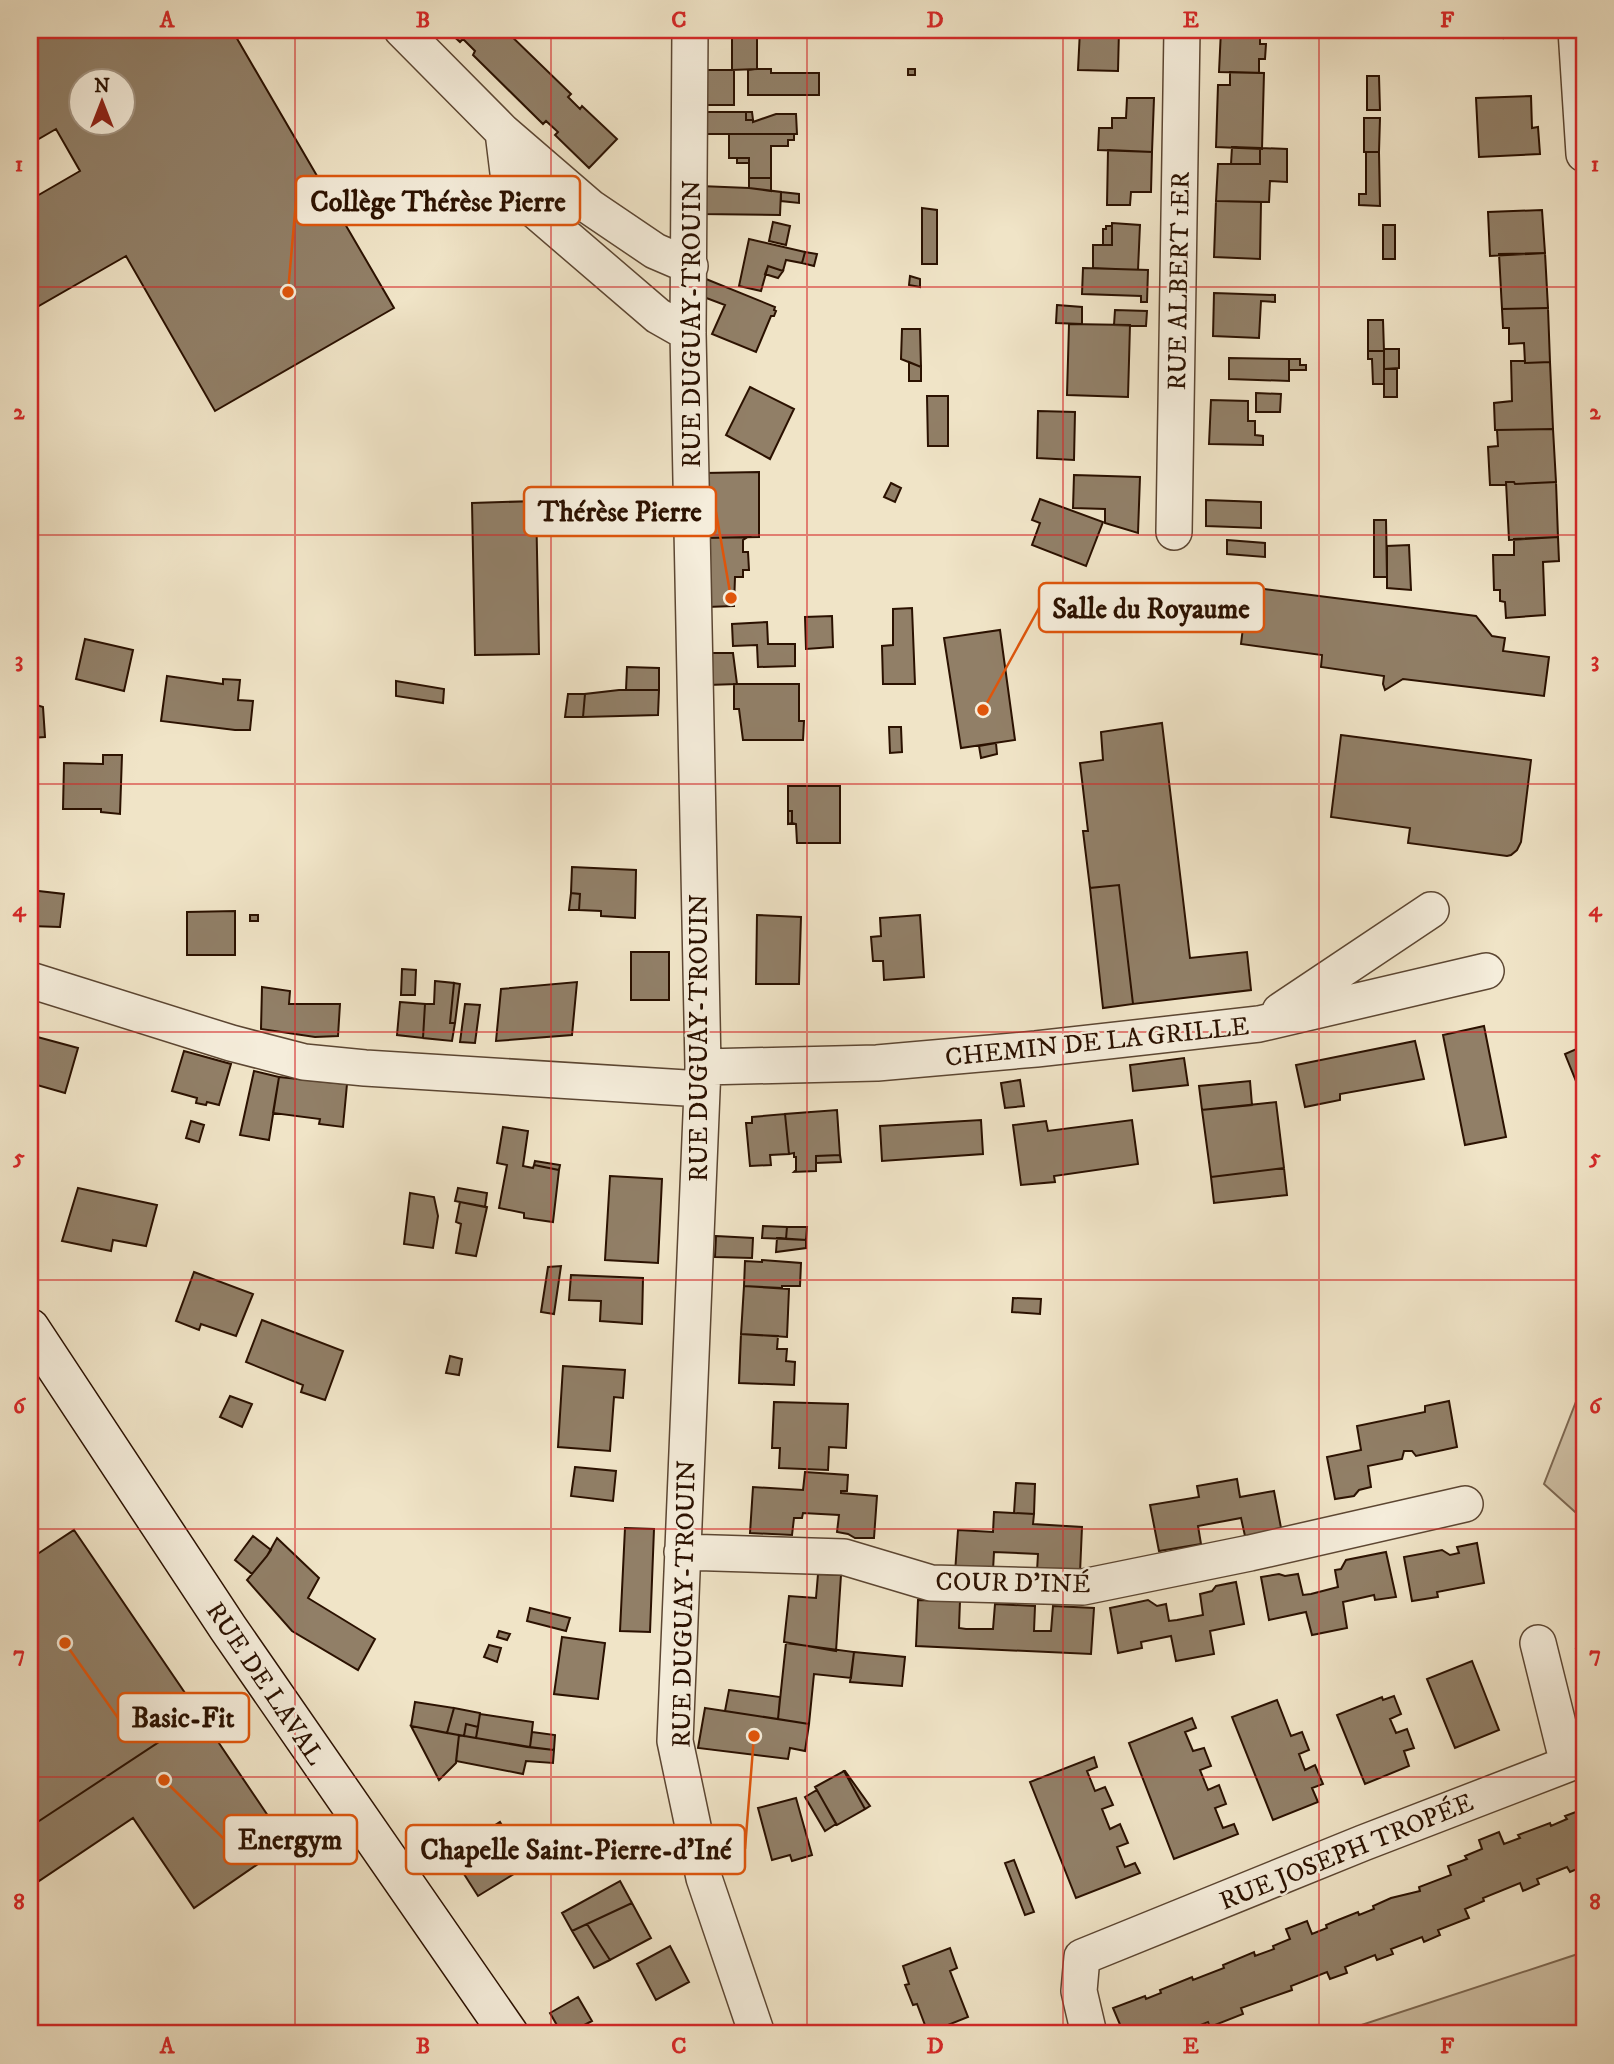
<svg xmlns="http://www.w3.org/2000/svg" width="1614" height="2064" viewBox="0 0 1614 2064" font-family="'IM FELL DW Pica',serif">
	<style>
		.green { fill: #cfc0a5; stroke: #7d6852; stroke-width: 2 }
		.building { fill: #917f67; stroke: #2b1100; stroke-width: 2; fill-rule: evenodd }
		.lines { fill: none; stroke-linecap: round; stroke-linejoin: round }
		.street-casing { stroke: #5c4632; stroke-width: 38 }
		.secondary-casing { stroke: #2b1100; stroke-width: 41 }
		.street { stroke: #f5eddb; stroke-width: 35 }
		.secondary { stroke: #f5eddb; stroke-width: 38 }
		.grid { fill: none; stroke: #d62828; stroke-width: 2; stroke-opacity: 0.55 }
		.labels { text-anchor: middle; stroke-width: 5; stroke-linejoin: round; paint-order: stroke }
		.street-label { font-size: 26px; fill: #2b1100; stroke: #f5eddb }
		.leader { fill: none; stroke: #df550b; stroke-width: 2.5 }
		.callout-dot { fill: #df550b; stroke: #f5eddb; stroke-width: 2.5 }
		.callout { fill: #f5eddb; stroke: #df550b; stroke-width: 2.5 }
		.callout-label { font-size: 28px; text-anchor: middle; font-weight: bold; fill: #2b1100 }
		.neatline { fill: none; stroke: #d62828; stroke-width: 2.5 }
		.grid-label { font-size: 23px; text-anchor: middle; font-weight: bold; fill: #d62828 }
	</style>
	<rect width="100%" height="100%" fill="#f0e4c7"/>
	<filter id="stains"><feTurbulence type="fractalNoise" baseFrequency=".00286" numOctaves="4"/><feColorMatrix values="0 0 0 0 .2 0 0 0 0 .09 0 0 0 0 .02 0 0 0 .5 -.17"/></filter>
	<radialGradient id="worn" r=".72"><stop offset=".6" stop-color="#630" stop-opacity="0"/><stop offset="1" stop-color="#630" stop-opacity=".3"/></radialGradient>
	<path class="green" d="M1584,1381V1520L1544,1484Z
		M1584,1952V2034H1334Z"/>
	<path class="building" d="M30,30H232L394,308L215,411L126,256L30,311V200L80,171L56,129L30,144ZM80,80H122V122H80Z
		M447,30H505L571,94L568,97L580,109L582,106L617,139L589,168L555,135L558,132L546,121L543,124L473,55L475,51L463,39L460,42Z
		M732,30H757V69L732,70Z
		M1080,30H1119L1118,71L1078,70Z
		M1221,30H1260V44H1266L1265,59H1259V73L1219,72Z
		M1465,30H1503V38L1473,34Z
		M757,69H771V73H819V95H748V70Z
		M908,69H915V75H908Z
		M699,70H734V105H699Z
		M1230,72L1264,73L1262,149L1216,147L1218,85H1230Z
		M1367,76H1379L1380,110H1367Z
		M1531,96L1532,128L1538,127L1540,154L1479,157L1476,98Z
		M1127,98H1154L1152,152L1098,150L1099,128H1112V118H1126Z
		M699,112H746V120H753V122L776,114H796L797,134H700Z
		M746,112H752L753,120H746Z
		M1364,118H1380L1379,152H1364Z
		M729,134H794V140H788V146H771V178H749V158H729Z
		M1232,147L1260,148V164H1231Z
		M1260,148L1287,149V182L1270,181L1269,202L1216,201L1218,164H1260Z
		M1108,150L1152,152L1151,192H1131L1130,205H1107Z
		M1366,152H1379L1380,206L1359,205V194H1366Z
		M737,158H749V163H737Z
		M749,178H771V191L749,188Z
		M700,186L749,188L781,192L780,215L700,214Z
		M781,192L799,194V203L781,201Z
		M1216,201L1261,202L1260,259L1214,257Z
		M922,208L937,210V264H922Z
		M1542,210L1545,253L1490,256L1488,212Z
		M773,222L790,226L786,245L769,241Z
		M1112,223L1140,225L1138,270L1093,268V245H1112Z
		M1383,225H1395V259H1383Z
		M1106,226H1112V245H1103V229H1106Z
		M749,239L805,252L802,263L786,260L783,271L768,266L761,291L739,286Z
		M805,252L817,254L814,266L802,263Z
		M1545,253L1548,308L1502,309L1499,254Z
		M768,266L783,271L778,278L765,274Z
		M1083,268L1148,270L1147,302H1141V296L1082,294Z
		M910,276L920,279V287L909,285Z
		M701,277L775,307L774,310L776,311L774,316H771L756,352L712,334L725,305L701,296Z
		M1214,293L1275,295V302L1261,301L1259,338L1213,336Z
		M1057,305L1082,307V324L1056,323Z
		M1548,308L1550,362L1525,363L1524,343L1509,344V328H1503L1502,309Z
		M1115,310L1147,311L1146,326L1114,325Z
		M1368,320H1383L1384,351H1368Z
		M1069,324L1130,325L1128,397L1067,395Z
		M902,329H920L921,367L901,359Z
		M1384,349H1399V368L1384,369Z
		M1368,351H1384V384H1373L1372,359H1368Z
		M1229,358L1289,359V381L1229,379Z
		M1289,359H1300V365H1306V370H1289Z
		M1511,361H1525V363L1550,362L1553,429L1495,430L1494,403L1512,401Z
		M909,362L921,367V381H909Z
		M1384,369H1397V397H1384Z
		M750,387L794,409L770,459L726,435Z
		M1256,393L1281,394L1280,412H1256Z
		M927,396H948V446H928Z
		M1211,400L1248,401V421H1255V435L1263,436V445L1209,444Z
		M1038,411L1075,412L1074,460L1037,458Z
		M1553,429L1556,482L1515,484L1514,482H1506V485H1490L1488,447L1498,446L1497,430Z
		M759,472V537L706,538L705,473Z
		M1074,475L1140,477L1138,533L1105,523V509L1073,508Z
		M1506,482H1514L1515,484L1556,482L1558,537L1509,540Z
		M891,483L901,488L895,502L884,497Z
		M1040,499L1103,522L1086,566L1032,545L1040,523L1032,520Z
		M1206,500L1261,502V528L1206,526Z
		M536,501L539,654L475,655L472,503Z
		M1374,520H1386L1387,577H1374Z
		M748,537L743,540V552H748L749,570H743V577H735L734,606L707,607L706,538Z
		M1558,537L1559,561L1543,562L1545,615L1506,618L1505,602L1500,601V590H1494L1493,555H1514V539Z
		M1227,540L1265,543V557L1227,554Z
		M1409,545L1411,590L1387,588V546Z
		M1248,587L1476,616L1492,636L1505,638L1503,651L1549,657L1544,696L1403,679L1385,690L1383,684L1384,676L1321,667L1322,655L1241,644Z
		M912,608L915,684H883L882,646L893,645V609Z
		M832,616L833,647L806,649L805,617Z
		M767,622L768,644H795V666L758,667L757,645L733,646L732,624Z
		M1000,630L1015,740L961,748L944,638Z
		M85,639L133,650L124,691L76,679Z
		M707,653H733L737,684L708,685Z
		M627,667L659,668V690H626Z
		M167,676L223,684V679L240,680L238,700L253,701L250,730H235L161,721Z
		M396,681L444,689L443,703L396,696Z
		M734,684H799V721H804L803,740H743L739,709H734Z
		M619,690H659L658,715L583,717L585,694Z
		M568,694H585L583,717H565Z
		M30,703L43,707L45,737L30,738Z
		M1162,723L1190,958L1247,952L1251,990L1133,1004L1119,885L1090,888L1083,831H1088L1080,763L1103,760L1101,732Z
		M889,727H901L902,752L890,753Z
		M1341,735L1531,760L1521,842L1517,850L1511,855L1507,856L1408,843L1410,828L1331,817Z
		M996,743L997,754L981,758L979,746Z
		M103,755H122L120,814L101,812V809H63L64,763L103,764Z
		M788,786H840V843H797L796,824L792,823V811H788Z
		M788,811H792V823L788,824Z
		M572,867L636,870L635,918L601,916V911L579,910L580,894L571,893Z
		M1119,885L1133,1004L1103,1008L1090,888Z
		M30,890L64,894L60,927L30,926Z
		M571,893L580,894L579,910H569Z
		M235,911V955H187V912Z
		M250,915H258V921H250Z
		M757,915L801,917L799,984H756Z
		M920,915L924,977L884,980L883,961H873L871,937L881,936L880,918Z
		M631,952H669V1000H631Z
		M402,969L416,970L415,995H401Z
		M435,981L454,983L450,1023H455L452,1041L423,1038L425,1004H434Z
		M577,982L572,1035L496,1041L501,989Z
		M454,983L460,984L455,1023H450Z
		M262,987L290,991L289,1004H340L338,1036L315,1037L261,1029Z
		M400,1002L425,1004L423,1038L397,1035Z
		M465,1004L480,1005L475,1043L460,1042Z
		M1484,1026L1506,1137L1465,1145L1443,1035Z
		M30,1035L78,1048L65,1093L30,1083Z
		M1415,1041L1424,1079L1340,1094V1100L1305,1107L1296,1065Z
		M1581,1047L1584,1055V1101L1565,1054Z
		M184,1051L231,1064L219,1105L207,1102L206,1105L196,1103L197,1098L172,1091Z
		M1184,1058L1188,1085L1133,1091L1130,1065Z
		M254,1071L279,1077L269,1140L240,1135Z
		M279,1077L347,1084L343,1127L319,1124L320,1119L273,1113Z
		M1020,1080L1024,1106L1005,1108L1001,1083Z
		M1250,1081L1252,1105L1202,1110L1199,1086Z
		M1276,1102L1284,1168L1211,1177L1202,1110Z
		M837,1110L840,1155L816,1156V1171L794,1172L796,1170V1157H794V1153L789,1154L785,1114Z
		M785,1114L789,1154L770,1155L771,1165L750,1166L746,1123H752V1117Z
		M981,1120L983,1154L882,1161L880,1126Z
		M1132,1120L1138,1164L1054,1176L1055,1182L1021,1185L1013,1125L1046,1121L1048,1131Z
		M191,1121L204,1125L199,1142L186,1138Z
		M503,1127L528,1131L523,1166L533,1168L534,1165L559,1170L553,1222L524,1218V1213L499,1208L507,1165L497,1163Z
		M840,1155L841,1162L816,1163V1156Z
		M535,1161L560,1165L559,1170L534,1165Z
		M1284,1168L1287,1195L1214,1203L1211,1177Z
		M610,1176L662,1179L658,1263L605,1260Z
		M78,1188L157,1205L146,1246L113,1240L111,1251L62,1241Z
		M458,1188L487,1193L485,1207L455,1201Z
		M410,1193L434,1197L438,1216L433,1248L404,1244Z
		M460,1202L487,1207L476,1256L456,1253L461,1224L456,1222Z
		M763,1226L787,1227L786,1239L762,1238Z
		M787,1227H807L806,1240L786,1239Z
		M716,1236L753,1238L752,1258L715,1257Z
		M777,1238L806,1240V1248L776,1252Z
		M762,1260L801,1263L800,1286H782V1288L744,1286L745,1261L762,1262Z
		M561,1266L554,1314L541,1312L548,1267Z
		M194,1272L253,1294L236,1336L201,1324L199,1330L176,1321Z
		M571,1275L643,1278L642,1324L600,1321L601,1301L569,1300Z
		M744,1286L789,1289L787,1337L741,1334Z
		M1013,1298L1041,1299L1040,1314L1012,1312Z
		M262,1320L343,1351L325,1400L301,1392L303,1385L246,1362Z
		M741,1334L778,1336L777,1349H787L786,1361L795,1362L794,1385L739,1383Z
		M450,1356L462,1359L459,1375L446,1373Z
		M563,1366L625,1370L623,1398L614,1397L610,1451L558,1447Z
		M230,1396L252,1404L242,1427L220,1417Z
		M1449,1401L1457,1447L1416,1456L1412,1451H1404L1402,1459L1368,1466L1371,1487L1359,1490L1354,1496L1335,1499L1327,1457L1361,1450L1357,1426L1425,1412V1406Z
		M774,1402L848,1404L846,1448L829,1447L828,1470L779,1468L780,1448H772Z
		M575,1467L616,1471L613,1501L571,1496Z
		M805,1472L848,1475L847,1491H841V1493L877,1496L874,1538H855L848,1534L837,1532L839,1515L803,1513L802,1518H794L792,1535L750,1533L753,1487L803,1490Z
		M1237,1479L1240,1497L1274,1491L1282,1533L1245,1536L1241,1518L1198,1526L1201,1544L1159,1551L1150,1505L1199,1497L1197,1486Z
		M1016,1483L1035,1484L1034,1514L1014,1513Z
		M994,1512L1034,1514L1033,1524L1082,1527L1080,1573L1037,1571L1038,1554L994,1552L993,1570L955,1573L958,1530L993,1532Z
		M625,1528L654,1529L650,1632L620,1631Z
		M74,1530L200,1715L30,1827V1559Z
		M253,1536L271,1550L267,1556L252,1574L235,1560Z
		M277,1538L319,1578L308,1598L375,1639L358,1670L292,1631L247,1580L267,1556Z
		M1477,1543L1484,1583L1437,1592L1438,1597L1412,1601L1404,1557L1442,1550L1450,1555L1459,1553L1457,1547Z
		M1386,1552L1396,1597L1375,1600L1374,1595L1343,1602L1347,1628L1312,1635L1306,1612L1269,1620L1261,1577L1279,1574L1285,1576L1298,1574L1303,1595L1311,1594L1338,1587L1335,1570L1341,1569L1346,1560Z
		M818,1574L841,1575L836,1651L784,1642L789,1596L816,1598Z
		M1236,1582L1244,1624L1210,1631L1214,1654L1176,1661L1171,1636L1141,1642L1142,1648L1118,1653L1110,1608L1148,1600L1157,1606L1166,1604L1169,1621L1177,1620L1203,1615L1200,1594L1212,1591L1216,1586Z
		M918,1600L960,1601L959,1628L966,1629H993L995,1604L1035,1606L1034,1631H1051L1053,1606L1094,1608L1091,1654L916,1646Z
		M530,1608L570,1618L566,1631L527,1621Z
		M499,1631L510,1634L507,1640L497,1637Z
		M562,1637L605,1643L598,1699L554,1694Z
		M786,1643L854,1652L851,1678L814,1674L809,1724L778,1719Z
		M489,1645L501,1648L497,1662L484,1657Z
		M1584,1648V1660L1579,1662L1576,1649Z
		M854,1652L905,1657L902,1686L850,1682Z
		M1472,1661L1499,1730L1455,1748L1427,1679Z
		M729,1690L780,1697L778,1719L725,1711Z
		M1394,1696L1401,1714L1390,1719L1396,1733L1407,1729L1414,1748L1404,1751L1409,1766L1365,1784L1337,1715L1382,1697L1383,1700Z
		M1277,1700L1291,1736L1302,1732L1309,1750L1299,1754L1305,1770L1315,1765L1323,1784L1312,1788L1318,1802L1273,1820L1232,1717Z
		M415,1702L454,1708L447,1733L411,1726Z
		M454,1708L480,1713L478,1727L466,1724L464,1736L447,1733Z
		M705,1708L809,1724L805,1751L790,1748L788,1759L698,1748Z
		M480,1714L533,1722L530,1747L476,1738Z
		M200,1715L287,1844L194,1908L133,1818L39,1881L30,1867V1827Z
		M1192,1718L1196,1728L1185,1732L1193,1751L1204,1748L1211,1766L1200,1770L1208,1790L1219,1785L1226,1804L1215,1808L1223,1828L1234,1824L1238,1834L1174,1859L1129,1743Z
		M466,1724L478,1727L476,1738L464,1736Z
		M411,1726L459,1735L456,1763L439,1780Z
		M532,1732L555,1735L554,1750L530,1747Z
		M459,1735L527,1747L554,1750L553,1763L526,1761L523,1774L456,1761Z
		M1094,1757L1097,1767L1087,1771L1095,1791L1105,1787L1113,1805L1102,1809L1110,1829L1120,1824L1128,1843L1117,1847L1125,1867L1135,1863L1140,1873L1076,1898L1030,1782Z
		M844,1771L865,1809L837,1825L815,1787Z
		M844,1771H845L870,1806L865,1809Z
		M817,1790L836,1824L825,1831L805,1797Z
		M796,1798L812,1855L792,1861L790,1855L772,1860L758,1808Z
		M1584,1809V1866L1570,1872L1567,1867L1537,1879L1539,1884L1523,1891L1520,1883L1483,1898L1484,1901L1465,1909L1469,1918L1438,1930L1440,1935L1424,1942L1422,1937L1391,1949L1393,1954L1377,1960L1375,1955L1345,1967L1347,1973L1330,1979L1327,1972L1291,1986L1292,1990L1241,2008L1243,2014L1210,2027L1208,2022L1178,2034H1124L1113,2008L1145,1996L1146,1999L1161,1993L1160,1990L1192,1977L1193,1980L1224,1968L1223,1965L1254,1952L1255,1956L1274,1949L1273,1946L1290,1939L1286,1929L1307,1921L1312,1934L1327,1928L1326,1925L1338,1920L1358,1912L1359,1915L1374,1909L1373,1906L1391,1898L1420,1891L1419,1887L1451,1875L1448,1866L1467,1859L1465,1856L1482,1849L1479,1840L1499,1832L1504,1844L1520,1838L1518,1835L1550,1823L1551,1826L1567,1819L1565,1816Z
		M500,1822L527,1866L478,1896L441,1838L457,1833L459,1838L475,1827L481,1834Z
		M1014,1860L1034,1912L1025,1915L1005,1863Z
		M620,1881L632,1903L572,1931L562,1913Z
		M632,1903L651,1938L610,1960L587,1924Z
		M587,1924L610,1960L594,1968L572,1931Z
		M670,1946L689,1982L656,2000L637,1964Z
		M950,1948L957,1968L950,1971L968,2017L928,2033L917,2004L913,2005L905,1985L909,1984L903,1966Z
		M578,1997L592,2021L567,2034H562L550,2013Z"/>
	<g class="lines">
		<g class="street-casing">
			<path id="street" d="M402,30L503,132L590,207L655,251L690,266
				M690,30L688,333L703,1067L675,1741L704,1878L757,2034
				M1576,30L1584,154
				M503,132L510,189L658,316L688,333
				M1174,532L1182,30
				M30,980L231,1043L304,1062L365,1068L702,1089
				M1280,1011L1431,910
				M703,1067L877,1063L1036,1049L1259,1024L1486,971
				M682,1552L844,1557L931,1583L1083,1587L1250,1553L1465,1504
				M1089,2034L1079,1991L1082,1957L1363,1843L1568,1764L1538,1643"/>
		</g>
		<g class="secondary-casing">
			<path id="secondary" d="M30,1328L228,1628L509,2034"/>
		</g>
		<use href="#street" class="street"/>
		<use href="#secondary" class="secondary"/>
	</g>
	<path class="grid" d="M295,30V2034M551,30V2034M807,30V2034M1063,30V2034M1319,30V2034M30,287H1584M30,535H1584M30,784H1584M30,1032H1584M30,1280H1584M30,1529H1584M30,1777H1584"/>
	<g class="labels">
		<g class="street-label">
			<text transform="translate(1178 281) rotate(-89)" y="9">RUE ALBERT 1ER</text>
			<text transform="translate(691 324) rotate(-90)" y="9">RUE DUGUAY-TROUIN</text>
			<text transform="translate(698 1038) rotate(-90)" y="9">RUE DUGUAY-TROUIN</text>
			<text transform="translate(1097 1041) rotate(-6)" y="9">CHEMIN DE LA GRILLE</text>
			<text transform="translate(1013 1582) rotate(1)" y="9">COUR D'INÉ</text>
			<text transform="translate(683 1604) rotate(-89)" y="9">RUE DUGUAY-TROUIN</text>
			<text transform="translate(266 1683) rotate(56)" y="9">RUE DE LAVAL</text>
			<text transform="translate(1346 1851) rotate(-22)" y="9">RUE JOSEPH TROPÉE</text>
		</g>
	</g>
	<path class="leader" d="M288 292L296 201M731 598L716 512M983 710L1039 608M65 1643L118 1718M164 1780L224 1839M754 1736L745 1849"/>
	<g class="callout-dot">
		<circle cx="288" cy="292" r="7"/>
		<circle cx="731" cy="598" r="7"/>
		<circle cx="983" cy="710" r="7"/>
		<circle cx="65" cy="1643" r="7"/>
		<circle cx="164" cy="1780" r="7"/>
		<circle cx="754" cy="1736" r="7"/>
	</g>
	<g class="callout">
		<rect x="296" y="176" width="284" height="49" rx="7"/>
		<rect x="524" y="487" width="192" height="49" rx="7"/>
		<rect x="1039" y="583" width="225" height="49" rx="7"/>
		<rect x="118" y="1693" width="131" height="49" rx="7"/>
		<rect x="224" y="1815" width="133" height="49" rx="7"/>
		<rect x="406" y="1825" width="339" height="49" rx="7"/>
	</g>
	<g class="callout-label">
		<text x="438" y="211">Collège Thérèse Pierre</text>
		<text x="620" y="521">Thérèse Pierre</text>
		<text x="1151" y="618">Salle du Royaume</text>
		<text x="183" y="1727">Basic-Fit</text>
		<text x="290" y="1849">Energym</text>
		<text x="576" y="1859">Chapelle Saint-Pierre-d'Iné</text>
	</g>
	<rect width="1614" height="2064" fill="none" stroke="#f0e4c7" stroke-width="77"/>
	<g transform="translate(102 102)"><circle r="33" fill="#f5eddb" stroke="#a49583" stroke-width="2"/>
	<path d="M0-5L12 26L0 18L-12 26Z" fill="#8f2418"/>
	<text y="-10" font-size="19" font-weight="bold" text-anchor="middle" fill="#2b1100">N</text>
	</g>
	<rect x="38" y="38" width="1538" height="1987" class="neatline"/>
	<g class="grid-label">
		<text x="167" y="27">A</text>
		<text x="423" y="27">B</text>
		<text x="679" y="27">C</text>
		<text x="935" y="27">D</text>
		<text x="1191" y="27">E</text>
		<text x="1447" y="27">F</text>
		<text x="19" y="171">1</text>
		<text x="1595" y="171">1</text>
		<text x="19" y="419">2</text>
		<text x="1595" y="419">2</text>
		<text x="19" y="667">3</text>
		<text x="1595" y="667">3</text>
		<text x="19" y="916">4</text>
		<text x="1595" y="916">4</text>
		<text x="19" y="1164">5</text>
		<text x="1595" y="1164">5</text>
		<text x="19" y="1413">6</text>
		<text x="1595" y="1413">6</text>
		<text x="19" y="1661">7</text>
		<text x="1595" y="1661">7</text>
		<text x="19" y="1909">8</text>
		<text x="1595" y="1909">8</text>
		<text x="167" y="2053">A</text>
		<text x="423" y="2053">B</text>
		<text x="679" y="2053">C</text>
		<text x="935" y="2053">D</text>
		<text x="1191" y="2053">E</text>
		<text x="1447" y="2053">F</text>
	</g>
	<rect width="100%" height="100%" filter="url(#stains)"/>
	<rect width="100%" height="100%" fill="url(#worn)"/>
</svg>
